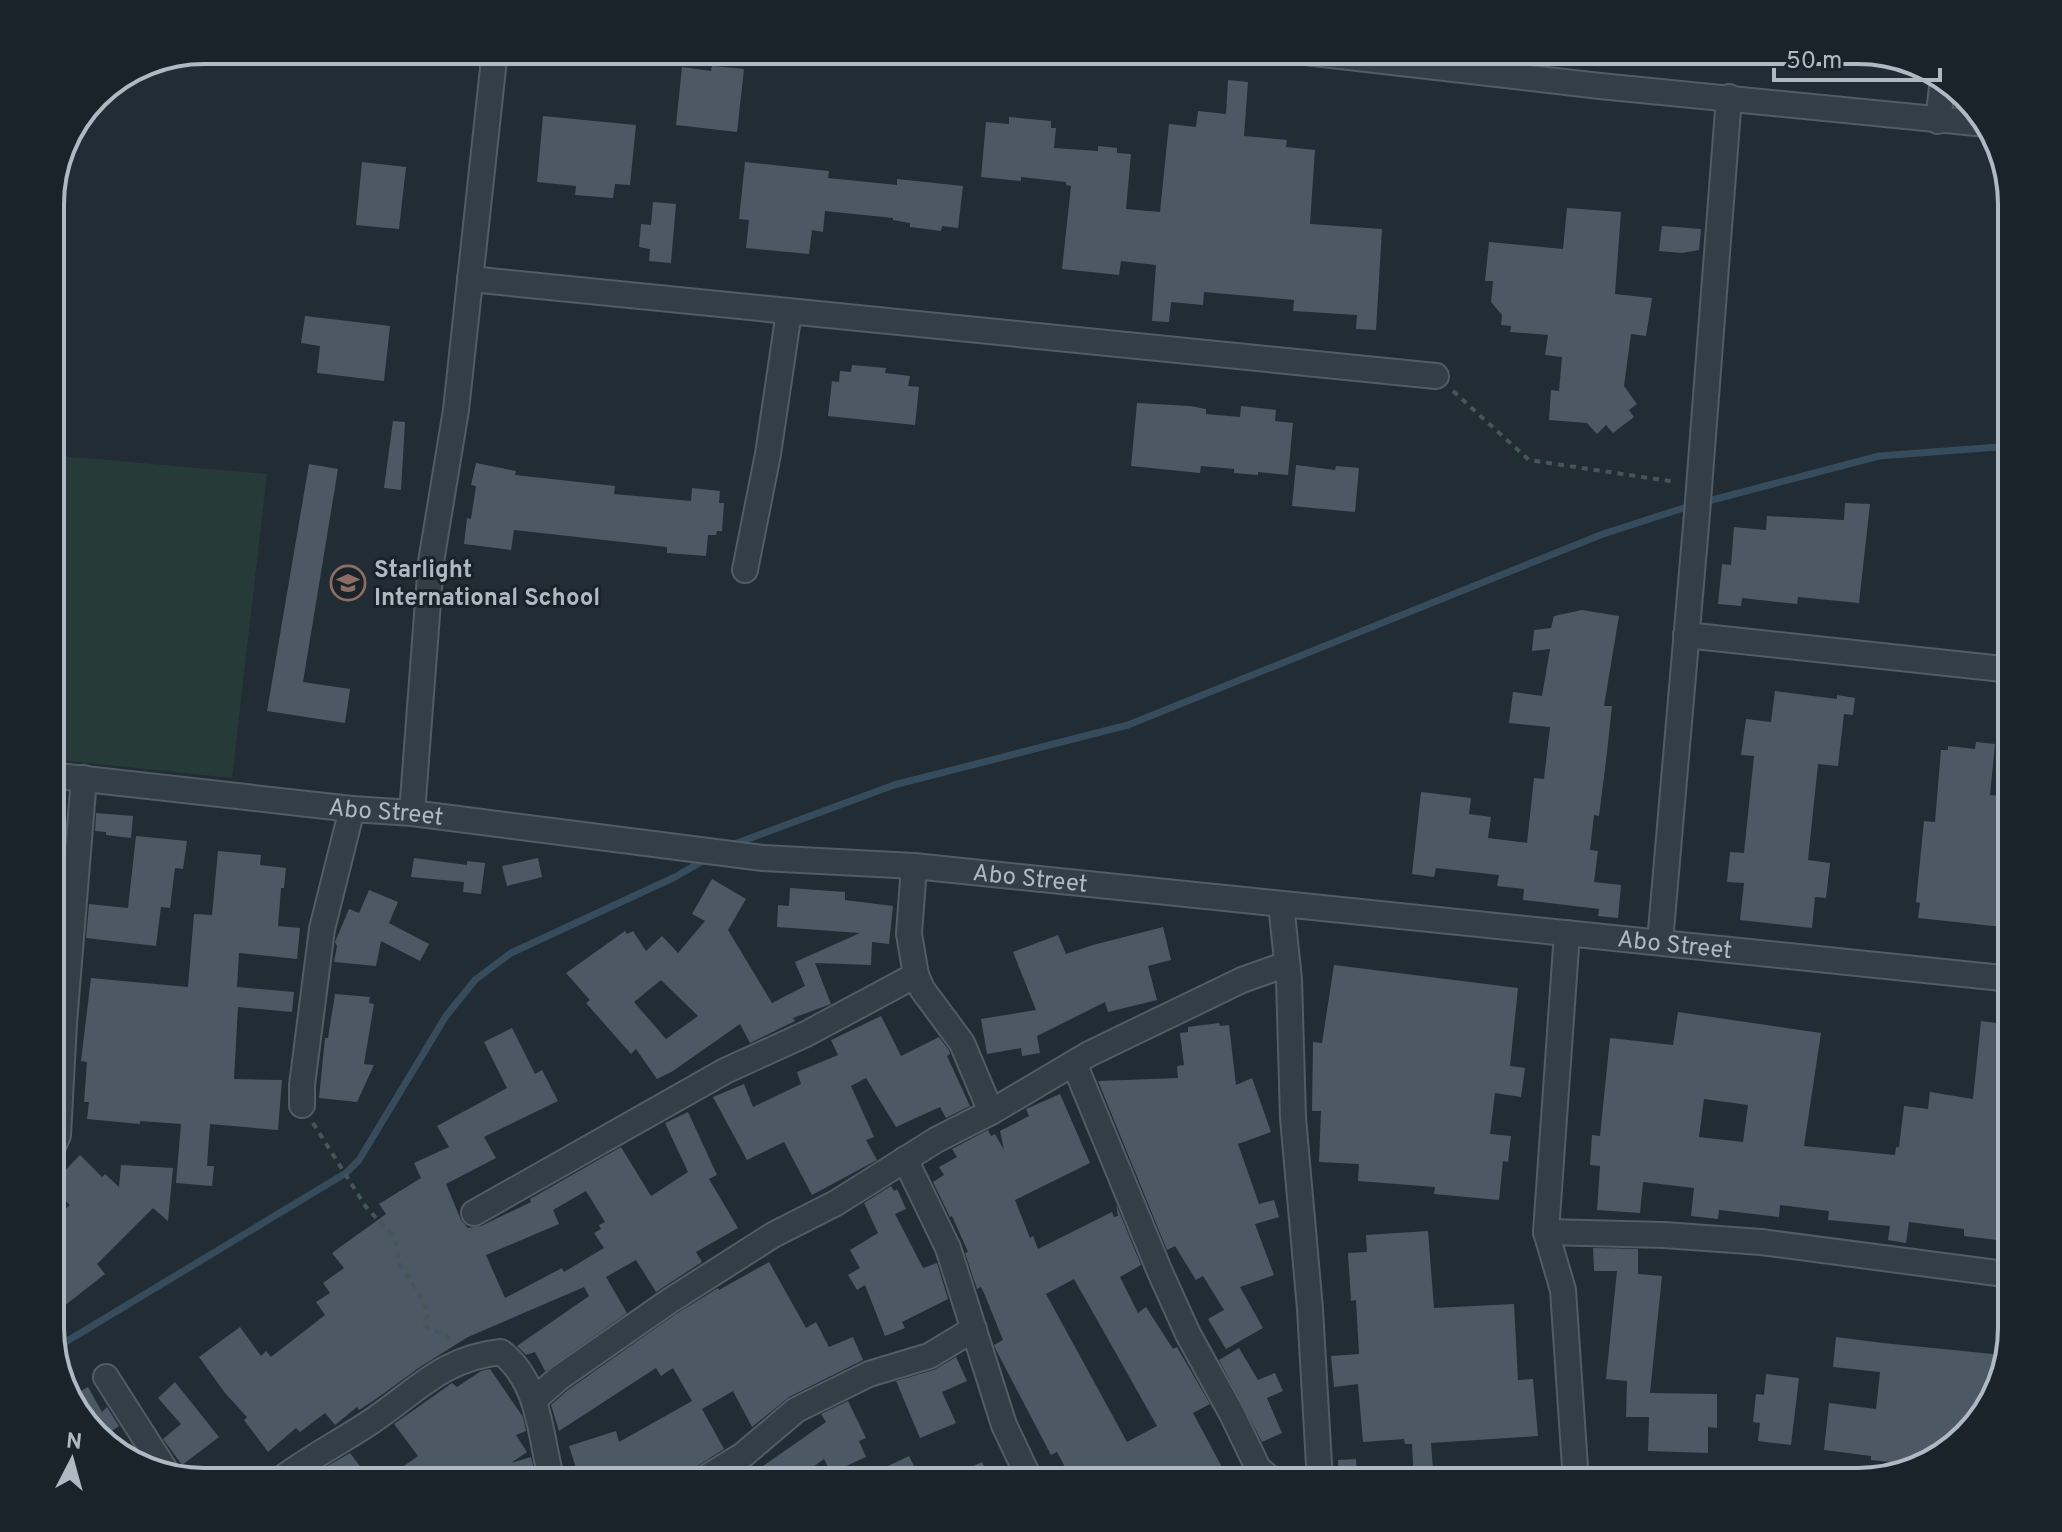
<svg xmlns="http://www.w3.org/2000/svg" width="2062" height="1532" viewBox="0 0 2062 1532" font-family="Overpass,sans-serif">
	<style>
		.green { fill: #263a38 }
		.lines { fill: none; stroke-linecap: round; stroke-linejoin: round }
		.stream { stroke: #364b5b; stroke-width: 7 }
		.building { fill: #4c5964; fill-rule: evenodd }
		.street-casing { stroke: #525c64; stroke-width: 28 }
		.path { stroke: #445756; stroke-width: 4; stroke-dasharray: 6 6; stroke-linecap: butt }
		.street { stroke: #343e46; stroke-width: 24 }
		.labels { text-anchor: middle; stroke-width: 6; stroke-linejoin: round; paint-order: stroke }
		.poi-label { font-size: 24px; font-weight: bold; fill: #aeb9c3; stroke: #1a232a; text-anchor: start }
		.street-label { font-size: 24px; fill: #aeb9c3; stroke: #1a232a }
		.rim { fill: none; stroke: #aeb9c3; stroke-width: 4 }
	</style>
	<rect width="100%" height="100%" fill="#212c35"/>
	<path class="green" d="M50,455L267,474L232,778L50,759Z"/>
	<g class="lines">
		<path class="stream" d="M729,846L894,785L1128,725L1603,534L1693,505L1879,456L2012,446
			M54,1349L346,1173L359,1160L446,1016L475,980L511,953L675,877L708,858"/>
	</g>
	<path class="building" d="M712,66L744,69L737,132L676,125L682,67L711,71Z
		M1228,80L1248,82L1244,136L1287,140L1286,147L1315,150L1310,224L1382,229L1376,330L1356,329L1357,315L1293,311L1294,300L1204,292L1203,305L1171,302L1169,322L1152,321L1156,265L1121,261L1119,275L1062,269L1071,186L1066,185V182L1021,177V181L981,177L986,122L1009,124V117L1051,121V128H1056L1054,148L1098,151V146L1117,148V153L1131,154L1126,209L1160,212L1169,124L1196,127L1198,111L1226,114Z
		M543,116L636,125L630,185L615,184L613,198L575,195L576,186L537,182Z
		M362,162L406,167L399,229L356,225Z
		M745,162L829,171L828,178L897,185V179L963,186L958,228L942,226L941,231L910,227V223L893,220V218L825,211L823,232L812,230L809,254L746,248L749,220L739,219Z
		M653,202L676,204L671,263L649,261L650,249L639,247L641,224L651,225Z
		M1567,208L1621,212L1615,294L1652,298L1646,336L1631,334L1624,386L1637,404L1629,410L1634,417L1613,433L1606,425L1597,434L1587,423L1549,420L1551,390L1559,391L1562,357L1545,355L1548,335L1510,332L1511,326L1501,325L1502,315L1491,302L1493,281H1485L1489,242L1563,249Z
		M1662,226L1701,229L1699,250L1682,253L1659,251Z
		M305,316L390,326L384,381L317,373L320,346L301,343Z
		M852,365L886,368L885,373L910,376L908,386L919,387L915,425L828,416L832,381L839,382L840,371L851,372Z
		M1137,403L1190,406L1206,409V414L1240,417L1241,406L1276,410L1275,421L1293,423L1288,475L1258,472V475L1234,473V469L1201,466L1200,473L1131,466Z
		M393,421L405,422L401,490L384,488Z
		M476,463L516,471L515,475L615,486L614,494L691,501L692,488L720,491L719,503H724L722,531H717L716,535H708L706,556L667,553V547L514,530L511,550L464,544L467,518L471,519L476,486L471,485Z
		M309,464L338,469L303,682L350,689L345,723L267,711Z
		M1296,465L1335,470L1336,466L1359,468L1355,512L1292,506Z
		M1845,503L1870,504L1859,603L1798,597L1797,604L1742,598L1741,606L1718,604L1722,564L1731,565L1734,527L1766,530L1767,516L1844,520Z
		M1582,610L1619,616L1604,706H1612L1606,761L1599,816L1594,815L1590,850L1598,851L1594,882L1621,885L1618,918L1598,916L1599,909L1523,900L1524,889L1497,886L1499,875L1436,868L1434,877L1412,874L1421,792L1471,798L1469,814L1491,817L1488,838L1527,843L1534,778L1544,779L1550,727L1509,723L1513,692L1542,696L1550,649L1532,651L1534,630L1551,628L1554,616Z
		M1775,691L1837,699V695L1855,698L1853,715L1844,714L1838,766L1818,764L1808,860L1830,863L1826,898L1815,897L1812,928L1740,920L1744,883L1727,882L1730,852L1744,853L1754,756L1741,755L1746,719L1771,722Z
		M1976,742L1995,744L1990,795L2003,796L2000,829L2012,831V928L1918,918L1920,903L1916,902L1924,821L1935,822L1941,750H1948V746L1975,749Z
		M96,813L133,816L131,838L106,835V832L95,831Z
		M50,815L66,817L56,935L50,934Z
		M136,836L187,841L183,869L175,868L170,908L161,907L156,946L86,938L89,904L128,908Z
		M218,851L261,855L260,865L286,868L284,888H281L278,926L300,928L297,959L239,953L237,987L294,992L292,1012L238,1007L234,1079L282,1080L278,1130L210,1124L207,1166H214L212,1186L176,1183L181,1124L140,1121V1124L87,1119L89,1102H84L87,1062L81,1061L91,978L188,987L194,914L212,915Z
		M414,858L467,865V861L485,863L481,894L463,892L464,882L411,877Z
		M538,858L542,877L507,886L502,866Z
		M712,879L746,899L728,930L772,1003L805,986L795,962L860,933L777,927L778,905L789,906L790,888L845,892V900L893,906L889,944L872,942L871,965L815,963L831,1004L793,1018L795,1021L750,1043L740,1024L673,1071L657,1079L636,1049L631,1054L586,1003L590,1000L566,973L625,931L627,934L633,931L646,951L662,936L678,953L705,921L692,914ZM661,980L698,1016L666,1039L634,1002Z
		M369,890L398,902L389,923L429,944L420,961L381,941L376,966L334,962L337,946L335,942L349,909L359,913Z
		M1163,927L1171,960L1148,966L1157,1000L1108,1012L1105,1002L1037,1036L1040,1053L1022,1056L1021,1048L987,1054L981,1019L1036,1010L1013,952L1058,935L1066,954L1093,945Z
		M1334,965L1518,988L1510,1066L1525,1068L1521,1097L1495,1093L1490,1134L1511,1136L1508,1162L1503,1161L1499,1200L1434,1194L1435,1187L1358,1181L1359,1164L1319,1162L1321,1111H1312L1313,1042L1322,1043Z
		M335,994L370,997L369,1003L374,1004L364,1064L374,1065L357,1102L319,1098L325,1038H328Z
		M1678,1012L1821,1033L1804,1146L1895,1155L1896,1147H1899L1904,1106L1928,1109L1930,1092L1973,1099L1981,1021L2012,1025V1233L1998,1232L1997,1240L1964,1236V1229L1909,1222L1906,1243L1888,1240L1890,1226L1828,1220L1829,1211L1780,1205L1779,1217L1719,1210L1718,1219L1691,1216L1694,1188L1643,1182L1640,1213L1597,1210L1600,1166L1590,1165L1592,1135L1600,1136L1610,1038L1673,1045ZM1704,1099L1748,1105L1743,1142L1699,1137Z
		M881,1016L901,1056L939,1037L949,1050L950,1054L947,1056L970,1106L946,1118L940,1107L896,1127L866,1078L851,1086L874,1137L866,1140L877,1160L812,1195L784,1142L747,1160L713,1097L744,1084L753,1107L801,1084L797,1072L838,1055L831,1040Z
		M1219,1023L1220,1026L1229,1025L1236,1085L1252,1078L1271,1132L1238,1144L1259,1204L1274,1200L1279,1217L1255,1224L1274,1275L1240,1287L1263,1328L1226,1349L1208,1319L1224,1310L1203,1276L1196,1280L1175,1246L1167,1250L1098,1081L1178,1078L1177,1066L1184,1065L1180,1033L1188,1032V1027Z
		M512,1028L535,1074L542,1070L558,1101L484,1137L496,1158L446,1184L461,1220L468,1228L481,1226L531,1202L530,1199L621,1147L651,1196L688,1172L665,1123L688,1112L717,1175L709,1179L738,1228L696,1252L702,1262L656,1292L636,1260L606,1277L627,1313L545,1371L535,1352L526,1355L517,1346L589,1296L584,1287L468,1337L420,1367L376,1399L359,1410L357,1407L335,1425L325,1413L300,1432L296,1428L268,1452L244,1420L247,1417L225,1393L199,1357L240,1327L261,1356L266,1351L271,1357L325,1315L316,1302L330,1293L323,1283L344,1268L332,1253L386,1214L379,1204L421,1178L414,1163L449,1147L437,1126L507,1088L484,1042ZM586,1191L605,1222L599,1225L601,1229L594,1233L604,1248L564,1272L562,1268L505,1298L486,1255L559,1224L553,1210Z
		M1060,1094L1090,1163L1015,1200L1030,1238L1033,1236L1038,1249L1112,1212L1114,1217L1118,1216L1116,1204L1141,1265L1120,1277L1138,1313L1146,1307L1173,1349L1177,1347L1210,1404L1193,1413L1230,1482H1073L1057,1452L1051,1455L996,1350L994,1345L1003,1340L984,1293L981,1287L977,1289L965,1253L968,1252L952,1216L950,1217L933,1182L944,1175L939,1167L957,1157L952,1149L988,1130L991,1136L995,1134L1004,1150L1000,1131L1029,1116L1026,1109ZM1074,1279L1157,1426L1127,1442L1046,1294Z
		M80,1155L102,1177L105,1174L119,1187L121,1165L173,1168L168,1221L153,1208L97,1264L105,1274L50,1317V1253L58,1247L50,1237V1221L70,1205L50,1186Z
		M891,1186L894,1191L897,1189L906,1209L895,1214L923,1268L937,1263L948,1299L902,1322L905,1328L885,1336L865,1285L857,1290L848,1275L860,1268L850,1250L878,1233L864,1203Z
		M1428,1231L1434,1308L1514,1304L1518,1380L1533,1379L1538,1436L1431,1443L1434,1482H1414L1412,1444H1405L1404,1439L1363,1442L1358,1384L1334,1387L1331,1356L1359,1354L1356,1300L1351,1301L1348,1253L1367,1252L1366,1235Z
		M1593,1248L1638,1249V1274L1662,1276L1650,1393L1717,1394V1428L1708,1427V1453L1648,1451L1649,1417H1626L1627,1381L1606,1379L1617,1271H1594Z
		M769,1262L806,1328L816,1322L829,1347L853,1337L863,1360L789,1397L752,1427L733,1391L702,1409L724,1449L691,1470L683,1476L684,1482H596L592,1467L577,1471L569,1446L616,1431L619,1442L692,1401L673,1368L661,1376L656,1368L559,1431L551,1405L568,1390L676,1314L718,1288L719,1290Z
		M1836,1337L1883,1343L2003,1355L1980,1422L1926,1466L1871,1460V1456L1824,1450L1829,1403L1876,1409L1880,1372L1833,1367Z
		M1239,1348L1258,1380L1275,1373L1283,1391L1267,1398L1282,1433L1262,1442L1219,1360Z
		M956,1357L967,1381L942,1392L956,1423L920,1438L896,1381L934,1370Z
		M490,1369L523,1417L526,1431L516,1435L527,1452L511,1463L531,1457L534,1469L512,1482H381L418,1456L394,1424L452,1383L457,1387L481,1371Z
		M1766,1374L1799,1378L1791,1445L1758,1441L1760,1423L1753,1422L1756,1394L1764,1395Z
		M175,1382L219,1437L182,1465L163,1439L181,1424L158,1398Z
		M88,1387L102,1412L107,1407L119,1426L112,1431L124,1454L110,1450L68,1398Z
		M848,1401L866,1438L859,1441L866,1457L831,1473L824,1459L792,1482H740L826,1422L821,1414Z
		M350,1453L372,1482H304L317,1472Z
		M909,1456L922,1482H854Z
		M1356,1459L1357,1482H1339L1338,1460Z
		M982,1462L992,1482H939Z"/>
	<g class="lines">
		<g class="street-casing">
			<g id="street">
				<path d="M1288,50L1600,86L1986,124"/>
				<path d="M1938,121L1943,79"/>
				<path d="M470,279L1436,376"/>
				<path d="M745,570L768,454L789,312"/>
				<path d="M1686,635L2012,670"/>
				<path id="s1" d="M50,775L352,809L412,813L763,858L914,866L2012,979"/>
				<path d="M412,813L431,562L456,410L495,50"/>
				<path d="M914,866L909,934L916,975L922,989L962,1043L991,1112"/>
				<path d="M1281,904L1289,979L1293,1118L1310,1309L1320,1482"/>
				<path d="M1567,933L1546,1232L1563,1290L1576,1482"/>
				<path d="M1660,942L1697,514L1729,97"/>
				<path d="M1074,1063L1160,1272L1188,1334L1232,1414L1258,1468L1274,1482"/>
				<path d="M302,1105V1085L322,929L352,809"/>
				<path d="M50,1153L58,1135L64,1023L84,778"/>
				<path d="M905,1159L948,1248L1004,1425L1031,1482"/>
				<path d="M474,1213L725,1071L806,1034L916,975"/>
				<path d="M1546,1232L1664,1235L1761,1242L2012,1275"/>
				<path d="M106,1377L164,1468"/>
				<path d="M535,1399L559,1378L668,1302L773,1235L836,1203L936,1140L991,1112L1089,1054L1242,980L1287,964"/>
				<path d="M277,1482C304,1461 337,1444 366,1425C414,1394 441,1358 501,1352C541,1383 540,1437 552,1482"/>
				<path d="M699,1482L743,1455L796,1410L869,1374L929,1356L974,1329"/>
			</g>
		</g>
		<path class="path" d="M1453,391L1529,460L1676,482
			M313,1123L366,1207L393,1236L399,1251L397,1259C407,1279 422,1294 429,1315L424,1320L425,1326L448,1337L450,1341"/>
		<use href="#street" class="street"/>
	</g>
	<defs>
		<g id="school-ring" transform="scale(1.8)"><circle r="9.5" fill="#1a232a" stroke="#8d6e63" stroke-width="1.5"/><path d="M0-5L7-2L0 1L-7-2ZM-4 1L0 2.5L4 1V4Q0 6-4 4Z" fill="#8d6e63"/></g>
	</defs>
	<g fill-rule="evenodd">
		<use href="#school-ring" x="348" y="583"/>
	</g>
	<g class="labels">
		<g class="poi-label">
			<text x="374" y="577">Starlight<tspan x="374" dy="28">International School</tspan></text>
		</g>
		<g class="street-label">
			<text dy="8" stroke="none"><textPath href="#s1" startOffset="338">Abo Street</textPath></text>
			<text dy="8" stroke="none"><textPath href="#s1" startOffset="986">Abo Street</textPath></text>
			<text dy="8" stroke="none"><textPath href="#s1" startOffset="1634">Abo Street</textPath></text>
		</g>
	</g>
	<path d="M0 0H2062V1532H0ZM204 64H1858A140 140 0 0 1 1998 204V1328A140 140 0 0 1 1858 1468H204A140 140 0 0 1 64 1328V204A140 140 0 0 1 204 64Z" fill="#1a232a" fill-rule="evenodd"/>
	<path class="rim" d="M204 64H1858A140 140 0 0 1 1998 204V1328A140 140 0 0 1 1858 1468H204A140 140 0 0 1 64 1328V204A140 140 0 0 1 204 64Z"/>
	<g transform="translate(72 1460) rotate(6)" stroke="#1a232a" stroke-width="6" paint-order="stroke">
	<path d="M0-6L14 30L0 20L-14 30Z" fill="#aeb9c3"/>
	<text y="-12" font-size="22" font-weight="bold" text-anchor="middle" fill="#aeb9c3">N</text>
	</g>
	<path d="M1774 68v12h166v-12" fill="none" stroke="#aeb9c3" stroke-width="4"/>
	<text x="1786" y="68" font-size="24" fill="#aeb9c3" stroke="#1a232a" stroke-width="6" paint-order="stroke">50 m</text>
</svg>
